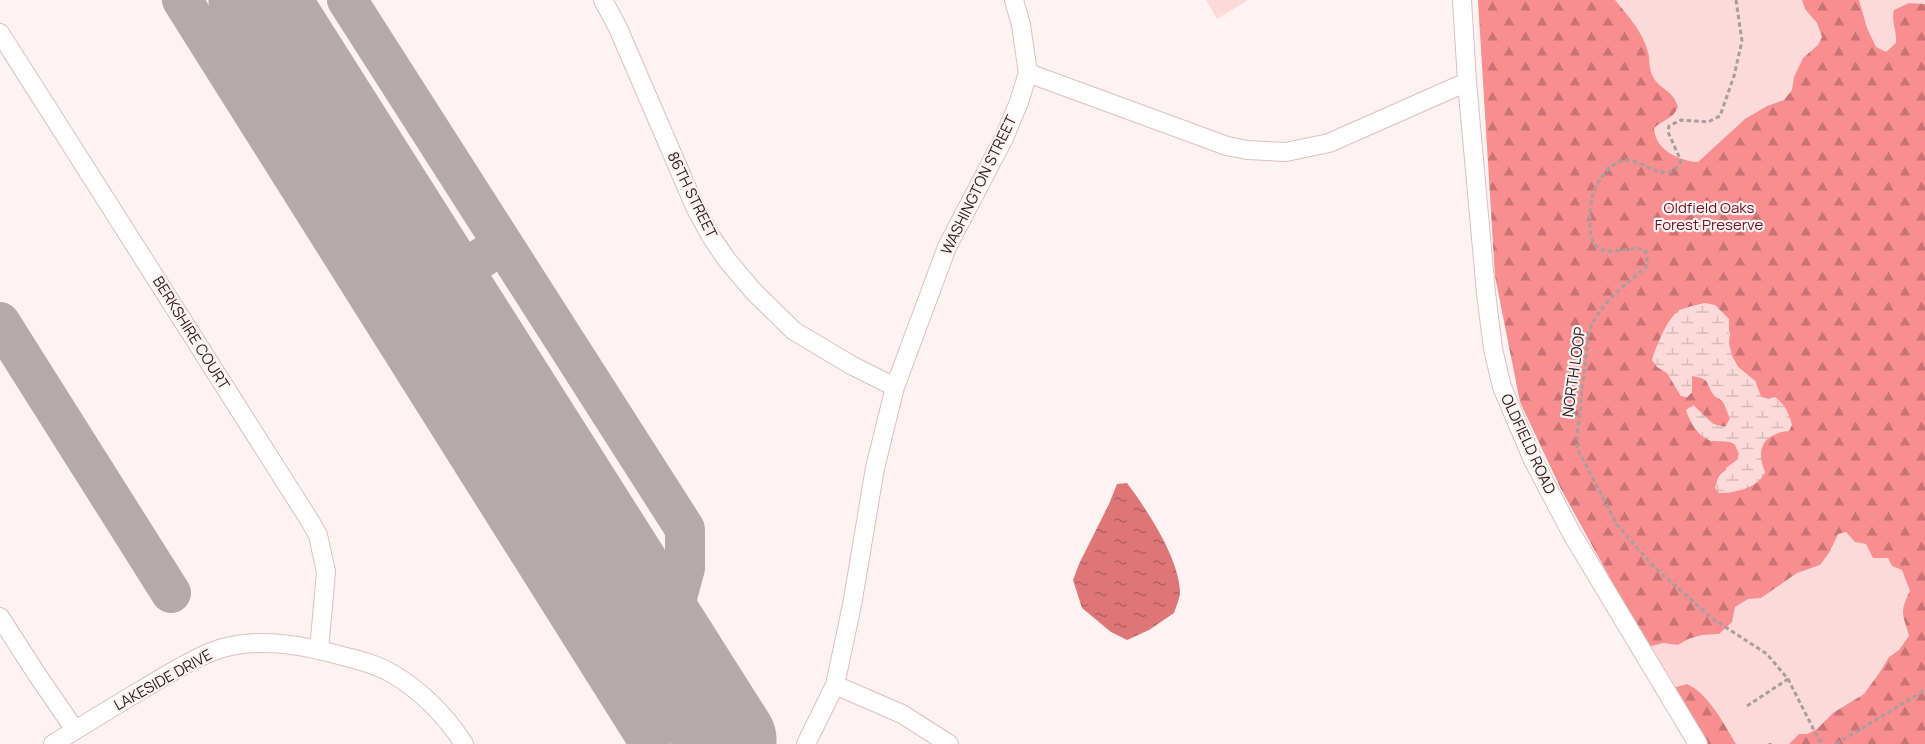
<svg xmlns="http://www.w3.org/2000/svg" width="1925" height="744" viewBox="0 0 1925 744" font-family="Manrope,sans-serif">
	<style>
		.green { fill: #fcdada }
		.forest { fill: url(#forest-firs); fill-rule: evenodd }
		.wetland { fill: url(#wetland-marsh) }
		.water { fill: url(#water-ripples) }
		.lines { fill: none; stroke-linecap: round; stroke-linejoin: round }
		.taxiway { stroke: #b4aaa9; stroke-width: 40 }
		.runway { stroke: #b4aaa9; stroke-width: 99 }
		.minor-casing { stroke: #dbc0bf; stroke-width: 20 }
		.path { stroke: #a89e9d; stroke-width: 3; stroke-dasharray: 4.5 3; stroke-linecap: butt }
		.minor { stroke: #fff; stroke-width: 18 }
		.labels { text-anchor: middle; stroke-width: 4.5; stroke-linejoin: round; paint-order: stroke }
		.street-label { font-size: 15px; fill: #251b1b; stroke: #fef3f2 }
		.park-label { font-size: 15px; fill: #70101f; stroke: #fef3f2 }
	</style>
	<defs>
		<pattern id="forest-firs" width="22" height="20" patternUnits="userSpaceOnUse" patternTransform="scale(1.5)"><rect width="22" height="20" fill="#f98e90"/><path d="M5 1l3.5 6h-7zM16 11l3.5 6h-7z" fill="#c97375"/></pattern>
		<pattern id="wetland-marsh" width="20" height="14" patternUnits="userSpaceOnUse" patternTransform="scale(1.5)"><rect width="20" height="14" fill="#fcdada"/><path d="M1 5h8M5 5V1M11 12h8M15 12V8" fill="none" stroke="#d8baba"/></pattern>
		<pattern id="water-ripples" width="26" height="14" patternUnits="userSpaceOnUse" patternTransform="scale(1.5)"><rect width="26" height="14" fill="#de7678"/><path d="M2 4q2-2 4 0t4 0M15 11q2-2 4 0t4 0" fill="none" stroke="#b46062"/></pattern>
	</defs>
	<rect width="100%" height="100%" fill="#fef3f2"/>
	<path class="green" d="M1206,0H1248L1217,19Z
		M1478,0H1925V744H1708L1648,647L1561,489L1520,402L1495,276Z"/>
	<path class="forest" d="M1478,0H1615C1628,16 1643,32 1648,52C1650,60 1649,68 1652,75C1660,91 1672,88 1678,107C1673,119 1663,120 1654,128C1655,150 1679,161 1698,162L1745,119L1767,106L1784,100L1792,90L1794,77L1803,58L1818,45L1822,37L1817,23L1805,9L1802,0H1859L1867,28L1876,47L1886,52L1896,43C1897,30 1891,23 1894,10L1909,3L1925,4V744H1789L1799,734H1807L1817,729L1833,713L1864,694L1880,672L1889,657L1899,650L1909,636C1903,614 1899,613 1910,591L1902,570L1892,566L1888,558H1873L1866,544L1855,542L1846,532L1838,534L1829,553L1820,565L1797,573L1761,598L1748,599L1735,607L1732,622L1719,634L1702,635L1688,639L1678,645L1663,643L1648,647L1561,489L1520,402L1495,276ZM1705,303L1730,332L1729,344L1732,356L1738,367L1755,381L1761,397L1768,399L1782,431L1765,439L1761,444V464L1765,472C1758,487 1742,489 1727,493L1726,468L1737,460L1739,454L1735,445L1729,440L1711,441L1702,436L1693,405L1713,424L1725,427L1730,419C1729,412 1726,405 1721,400C1717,397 1716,398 1713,394C1705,381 1710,379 1692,376V392L1687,397L1681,396L1667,373L1679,310Z
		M1687,684C1708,693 1724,724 1736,744H1708L1673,688Z"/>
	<path class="wetland" d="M1705,303L1715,305L1729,319V344L1732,356L1738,367L1755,381L1761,397L1768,399L1775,397C1785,405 1789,413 1792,425L1789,431C1764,433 1755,449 1765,472C1758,488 1735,493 1719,493L1715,488C1716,486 1717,480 1718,478C1722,470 1739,464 1739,454C1738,436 1719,444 1709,440C1697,435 1690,422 1686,410L1693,405L1713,424L1725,427L1730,419L1723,401L1714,395L1709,383L1701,377L1692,376L1691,383L1692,392L1687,397L1681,396L1667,373L1657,367L1652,360C1656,347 1668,315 1681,310C1689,306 1698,305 1705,303Z"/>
	<path class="water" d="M1127,483C1147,510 1178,556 1180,591C1180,598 1176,607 1174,613L1149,630L1127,640L1111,632L1082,608L1073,580L1079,564L1109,504L1117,484Z"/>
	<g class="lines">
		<path class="taxiway" d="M182,0L650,744
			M347,0L685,529V568L665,642
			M241,93L295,58
			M385,321L503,244
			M0,322L171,593
			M719,744L727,740L730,744"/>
		<path class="runway" d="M258,0L727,740"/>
		<g class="minor-casing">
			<path id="minor" d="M603,0L618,28L696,209L712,238L727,260L754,292L794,331L851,365L895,387
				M1462,0L1467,82L1486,293L1493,349L1502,387L1533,460L1572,534L1698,744
				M0,33L310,521L318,535L326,572L319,650
				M1028,73L1227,146L1247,150L1286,152L1329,143L1467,82
				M0,617L36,673L75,730
				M835,685L902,714L949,744
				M53,744C83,725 113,707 143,689C165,676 187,662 211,652C254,635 303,645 346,657C363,661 378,665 393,674C421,691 446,716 464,744
				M806,744L835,685L852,605L875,468L895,387L947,247L1004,138L1019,102L1028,73L1021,25L1014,0"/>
		</g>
		<path class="path" d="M1736,0L1742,41L1734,76L1720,116L1708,122L1681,120L1669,126L1668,132L1681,161C1667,190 1641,154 1620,161C1610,165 1600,178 1595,188C1590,198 1586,237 1596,246C1610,258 1627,245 1645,250L1647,256V266C1624,286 1600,303 1589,331L1577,435V448L1617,525L1654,567L1713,619L1767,654L1788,679L1819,740L1824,744
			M1747,706L1788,679
			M1770,743V744
			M1836,744L1925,690"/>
		<use href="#minor" class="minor"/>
	</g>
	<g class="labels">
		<g class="street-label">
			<text transform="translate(979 185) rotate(-64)" y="5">WASHINGTON STREET</text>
			<text transform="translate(692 195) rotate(64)" y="5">86TH STREET</text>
			<text transform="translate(191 333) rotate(58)" y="5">BERKSHIRE COURT</text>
			<text transform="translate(1574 372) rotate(-82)" y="5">NORTH LOOP</text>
			<text transform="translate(1528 444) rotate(65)" y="5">OLDFIELD ROAD</text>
			<text transform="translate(163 680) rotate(-29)" y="5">LAKESIDE DRIVE</text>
		</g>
		<g class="park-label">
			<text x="1709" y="213">Oldfield Oaks<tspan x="1709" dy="17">Forest Preserve</tspan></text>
		</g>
	</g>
</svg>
